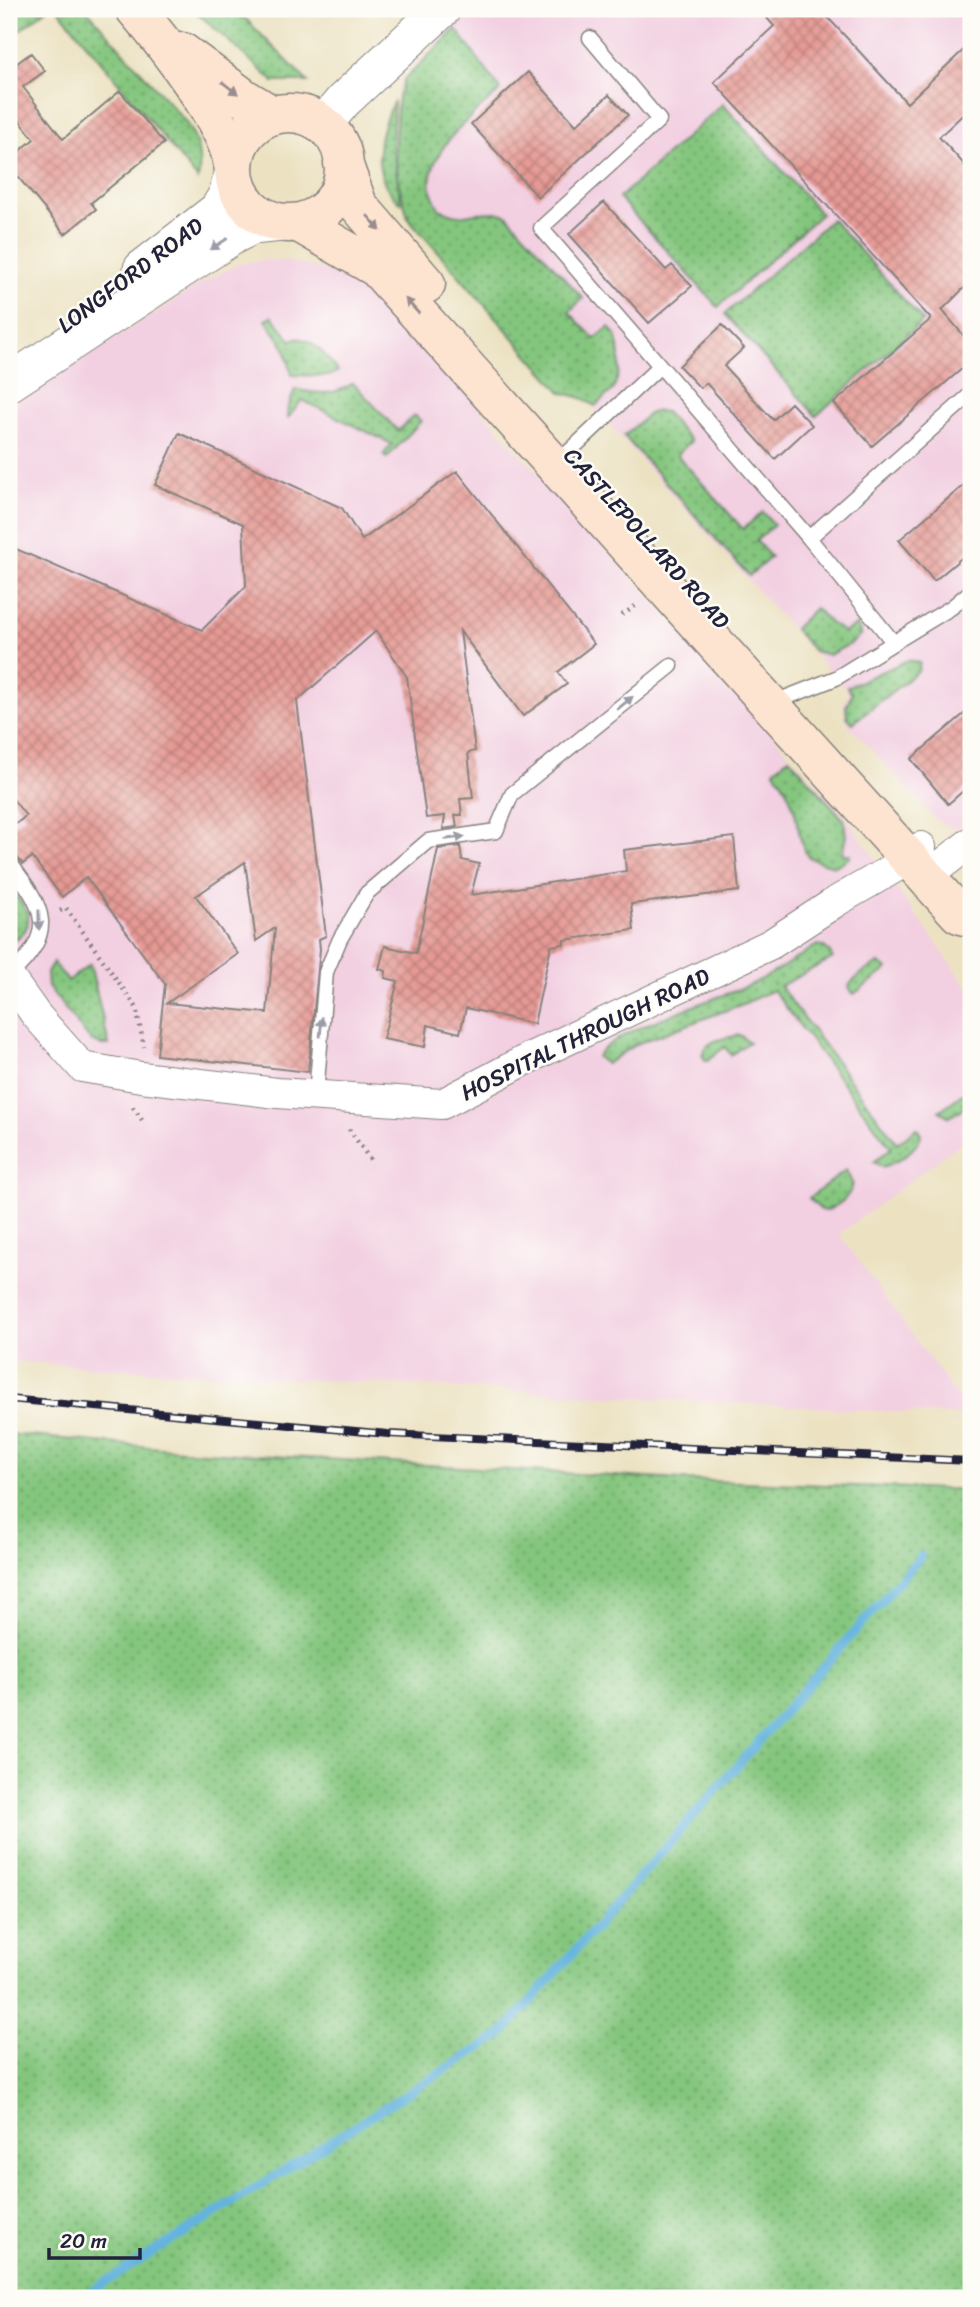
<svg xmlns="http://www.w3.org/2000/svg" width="980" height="2307" viewBox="0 0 980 2307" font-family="Sriracha,sans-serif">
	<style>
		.built { fill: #f2cfe1 }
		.grass { fill: url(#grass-dots); stroke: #53745c; stroke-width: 2 }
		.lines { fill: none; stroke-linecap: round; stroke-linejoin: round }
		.stream { stroke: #64b3de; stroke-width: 9 }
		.building { fill: url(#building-cross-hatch); fill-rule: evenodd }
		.service-casing { stroke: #87827e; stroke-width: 17 }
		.minor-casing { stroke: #87827e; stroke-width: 32 }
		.tertiary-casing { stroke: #87827e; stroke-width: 39 }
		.secondary-casing { stroke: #87827e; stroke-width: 41 }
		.path { stroke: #87827e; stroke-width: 4.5; stroke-dasharray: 2 5; stroke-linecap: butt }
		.service { stroke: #fff; stroke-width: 14 }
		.minor { stroke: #fff; stroke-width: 30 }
		.tertiary { stroke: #fff; stroke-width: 37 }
		.secondary { stroke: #fde4d1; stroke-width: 38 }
		.rail-casing { stroke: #22223b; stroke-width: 8 }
		.rail { stroke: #fdfcf7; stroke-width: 5; stroke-dasharray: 16; stroke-linecap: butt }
		.oneway { fill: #9a8d8e }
		.oneway2 { fill: #9c9ca7 }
		.labels { text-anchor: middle; stroke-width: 5; stroke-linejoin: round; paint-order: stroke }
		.street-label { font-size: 23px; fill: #22223b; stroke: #fdfcf7 }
	</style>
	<defs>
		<pattern id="grass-dots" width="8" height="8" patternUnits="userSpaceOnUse" patternTransform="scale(1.75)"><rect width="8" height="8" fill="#84c67e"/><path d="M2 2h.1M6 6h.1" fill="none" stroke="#6ca068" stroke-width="1.8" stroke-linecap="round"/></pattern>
		<pattern id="building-cross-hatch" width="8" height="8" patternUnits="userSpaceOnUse" patternTransform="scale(1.75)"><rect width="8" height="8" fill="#e69a94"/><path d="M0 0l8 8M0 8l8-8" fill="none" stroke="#ba7d7a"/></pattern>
	</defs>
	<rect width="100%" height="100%" fill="#fdfcf7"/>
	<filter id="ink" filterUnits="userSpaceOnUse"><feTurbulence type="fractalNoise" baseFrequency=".0143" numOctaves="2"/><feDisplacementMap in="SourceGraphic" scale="14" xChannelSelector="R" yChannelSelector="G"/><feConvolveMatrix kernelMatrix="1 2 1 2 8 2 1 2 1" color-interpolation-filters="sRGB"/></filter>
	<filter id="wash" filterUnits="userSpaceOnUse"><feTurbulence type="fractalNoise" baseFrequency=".00686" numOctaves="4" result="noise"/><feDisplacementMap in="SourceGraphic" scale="28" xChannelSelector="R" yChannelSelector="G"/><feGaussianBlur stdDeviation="1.57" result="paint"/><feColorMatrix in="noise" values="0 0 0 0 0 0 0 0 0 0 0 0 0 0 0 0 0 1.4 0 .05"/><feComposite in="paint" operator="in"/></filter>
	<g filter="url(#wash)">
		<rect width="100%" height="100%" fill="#ece2c2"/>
		<path class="built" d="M471,9H971V819L958,829L951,828L935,819L847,723L844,712V702L849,693L590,403L561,392L407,219L398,184L394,143L399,88L403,78Z
			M265,260L293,262L321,269L341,277L388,306L845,816L971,992V1135L839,1234L971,1416L135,1370L9,1361V407L201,283L238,264Z"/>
		<path class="grass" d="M9,9H47L9,39Z
			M58,9H86L184,120C198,138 202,157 198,180Z
			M193,9H236L308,82H274Z
			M456,29L501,90C473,115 433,144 430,183C429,191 436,201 439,209L459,216L476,213L496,212L507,215L583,298L569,312L595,339L609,327L616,336L620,354L619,372L614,389L595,406L584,399L561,392L408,218L399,184L395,143L398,97L404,80Z
			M394,101L392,144L401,203C368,177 377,133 394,101Z
			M723,104L821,214L718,307L619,198Z
			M832,219L923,321L816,416L725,314Z
			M272,316L291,340C310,332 327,358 338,371L329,376L292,375L285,348L266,320Z
			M353,383L398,431L414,415L421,421L387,458L383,455L392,444L302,400L288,418L287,411L295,389C316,394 336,396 353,383Z
			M658,411L665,412L691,441L677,455L743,529L763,512L774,525L756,541L771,557L749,576L624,436L650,413Z
			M815,608L830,623L844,632L857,625L861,634L852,643L829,655L814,651L794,629Z
			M908,660L920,663L918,671L853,723L847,717L846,707L852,694L847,687Z
			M789,757L844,820L846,836L842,854H850L849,858L835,866C827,864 816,862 809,857C800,849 798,821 794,809C790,795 783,782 774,770Z
			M9,886C14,894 22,902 26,910C33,924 23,939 9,940Z
			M817,945C826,946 828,950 833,958L780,986L897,1143L917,1128L921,1135C917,1150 897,1163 882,1167L874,1162L891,1148L773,990L743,1004L636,1044L606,1064L597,1057C607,1032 723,997 752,984C774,973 796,959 817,945Z
			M53,962L68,981L90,964L109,1045H101L91,1041L48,987L47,973Z
			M879,963L888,969L854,994L849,989L850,984L863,972Z
			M740,1035L749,1042L731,1055L725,1047L706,1061L702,1055C706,1039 726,1038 740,1035Z
			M971,1088V1102L950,1117L939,1111Z
			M846,1170L853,1185C848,1199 839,1205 826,1211L821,1210L809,1198Z
			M9,1434L204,1452L682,1480L971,1490V2298H9Z"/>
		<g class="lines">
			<path class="stream" d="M80,2298L502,2034L921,1556"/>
		</g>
		<g id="blocks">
			<path class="building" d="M759,9H820L907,103L971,43V107L939,137L971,172V281L942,310L971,344V361L872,446L834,403L931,319L714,82L774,26Z
				M31,53L45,71L23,87L63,139L120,91L164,143L91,203L96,209L65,234L9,166V160L34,139L9,107V69Z
				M528,72L576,125L609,95L628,115L538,197L471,124Z
				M604,202L666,270L672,265L692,286L649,323L569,234Z
				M722,325L744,348L724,366L773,420L791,403L812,425L775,459L706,383L700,388L679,366Z
				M179,433L342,508L362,540L457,471L594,644L558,672L567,684L523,716L460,631L475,751L468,753L473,798L460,799L462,815H455L457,827L443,829L445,816L426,818L407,677L376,631L297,701L326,936L319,939L320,949L308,1072L157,1055L165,984L86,877L62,897L32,857L23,864L16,856L9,852V829L26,816L9,794V562L14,548L202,630L246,586L243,524L155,485ZM245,862L256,941L275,928L267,1013L167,1003L238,954L196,896Z
				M971,479V550L934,581L899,540Z
				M971,708V784L948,804L911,759Z
				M734,837L739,891L631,904L634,930L564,940V944L551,946L534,1024L466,1008L460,1033L428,1025L425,1047L383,1039L398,981L385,978L386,971L379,969L385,946L416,953L438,849L460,846L462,860L479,864L471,895L626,871L624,850Z"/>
		</g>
	</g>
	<g filter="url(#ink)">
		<use href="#blocks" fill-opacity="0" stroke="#87827e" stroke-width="2"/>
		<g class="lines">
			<g class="service-casing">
				<path id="service" d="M590,38L659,120L541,228L809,538L894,643
					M557,463L660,366
					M809,538L971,394
					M772,703L836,678L952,607L971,591
					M9,862C45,909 58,931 9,976
					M316,1095L326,972L340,939L367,893L428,841L496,831L512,794L671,666"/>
			</g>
			<g class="minor-casing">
				<path id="minor" d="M939,867L971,842
					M9,977L36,1015L82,1067L141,1077L277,1093L442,1104L533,1056L771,944L837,901L901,864L921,847"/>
			</g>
			<g class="tertiary-casing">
				<path id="tertiary" d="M323,125L343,101L442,9
					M142,269L218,210L227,195L233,174
					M9,383L234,235L252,226L282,223"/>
			</g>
			<g class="secondary-casing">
				<path id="secondary" d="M135,9C164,43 227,122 233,165
					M182,52L244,98L272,115
					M234 168a55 55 0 1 1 110 0a55 55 0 1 1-110 0Z
					M343,163L358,205L426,284
					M299,223L377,268L959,914L971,918"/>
			</g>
			<path class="path" d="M622,615L637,605
				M60,911L66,908L136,1007L144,1047
				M133,1107L142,1120
				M349,1129L371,1161"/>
			<use href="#service" class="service"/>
			<use href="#minor" class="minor"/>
			<use href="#tertiary" class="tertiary"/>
			<use href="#secondary" class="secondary"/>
			<g class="rail-casing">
				<path id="rail" d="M9,1399L388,1434L971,1461"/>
			</g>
			<use href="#rail" class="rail"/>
		</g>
		<defs><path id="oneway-solid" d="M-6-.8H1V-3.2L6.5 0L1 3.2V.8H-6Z" transform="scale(1.75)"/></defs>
		<g class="oneway">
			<use href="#oneway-solid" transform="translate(230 88) rotate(37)"/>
			<use href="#oneway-solid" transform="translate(374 223) rotate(49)"/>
			<use href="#oneway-solid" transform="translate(412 306) rotate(-132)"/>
		</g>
		<g class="oneway2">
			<use href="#oneway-solid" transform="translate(219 244) rotate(147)"/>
			<use href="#oneway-solid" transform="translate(625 703) rotate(-39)"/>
			<use href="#oneway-solid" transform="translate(455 838) rotate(-8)"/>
			<use href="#oneway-solid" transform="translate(39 920) rotate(89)"/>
			<use href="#oneway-solid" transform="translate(321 1027) rotate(-85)"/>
		</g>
	</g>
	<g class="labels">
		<g class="street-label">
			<text transform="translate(130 275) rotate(-37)" y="8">LONGFORD ROAD</text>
			<text transform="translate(647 538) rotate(48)" y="8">CASTLEPOLLARD ROAD</text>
			<text transform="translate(585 1034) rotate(-26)" y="8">HOSPITAL THROUGH ROAD</text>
		</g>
	</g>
	<rect width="980" height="2307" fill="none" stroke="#fdfcf7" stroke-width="35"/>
	<path d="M49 2248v10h91v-10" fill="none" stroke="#22223b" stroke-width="3.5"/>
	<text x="60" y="2248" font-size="21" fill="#22223b" stroke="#fdfcf7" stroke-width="5" paint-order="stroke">20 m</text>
</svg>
